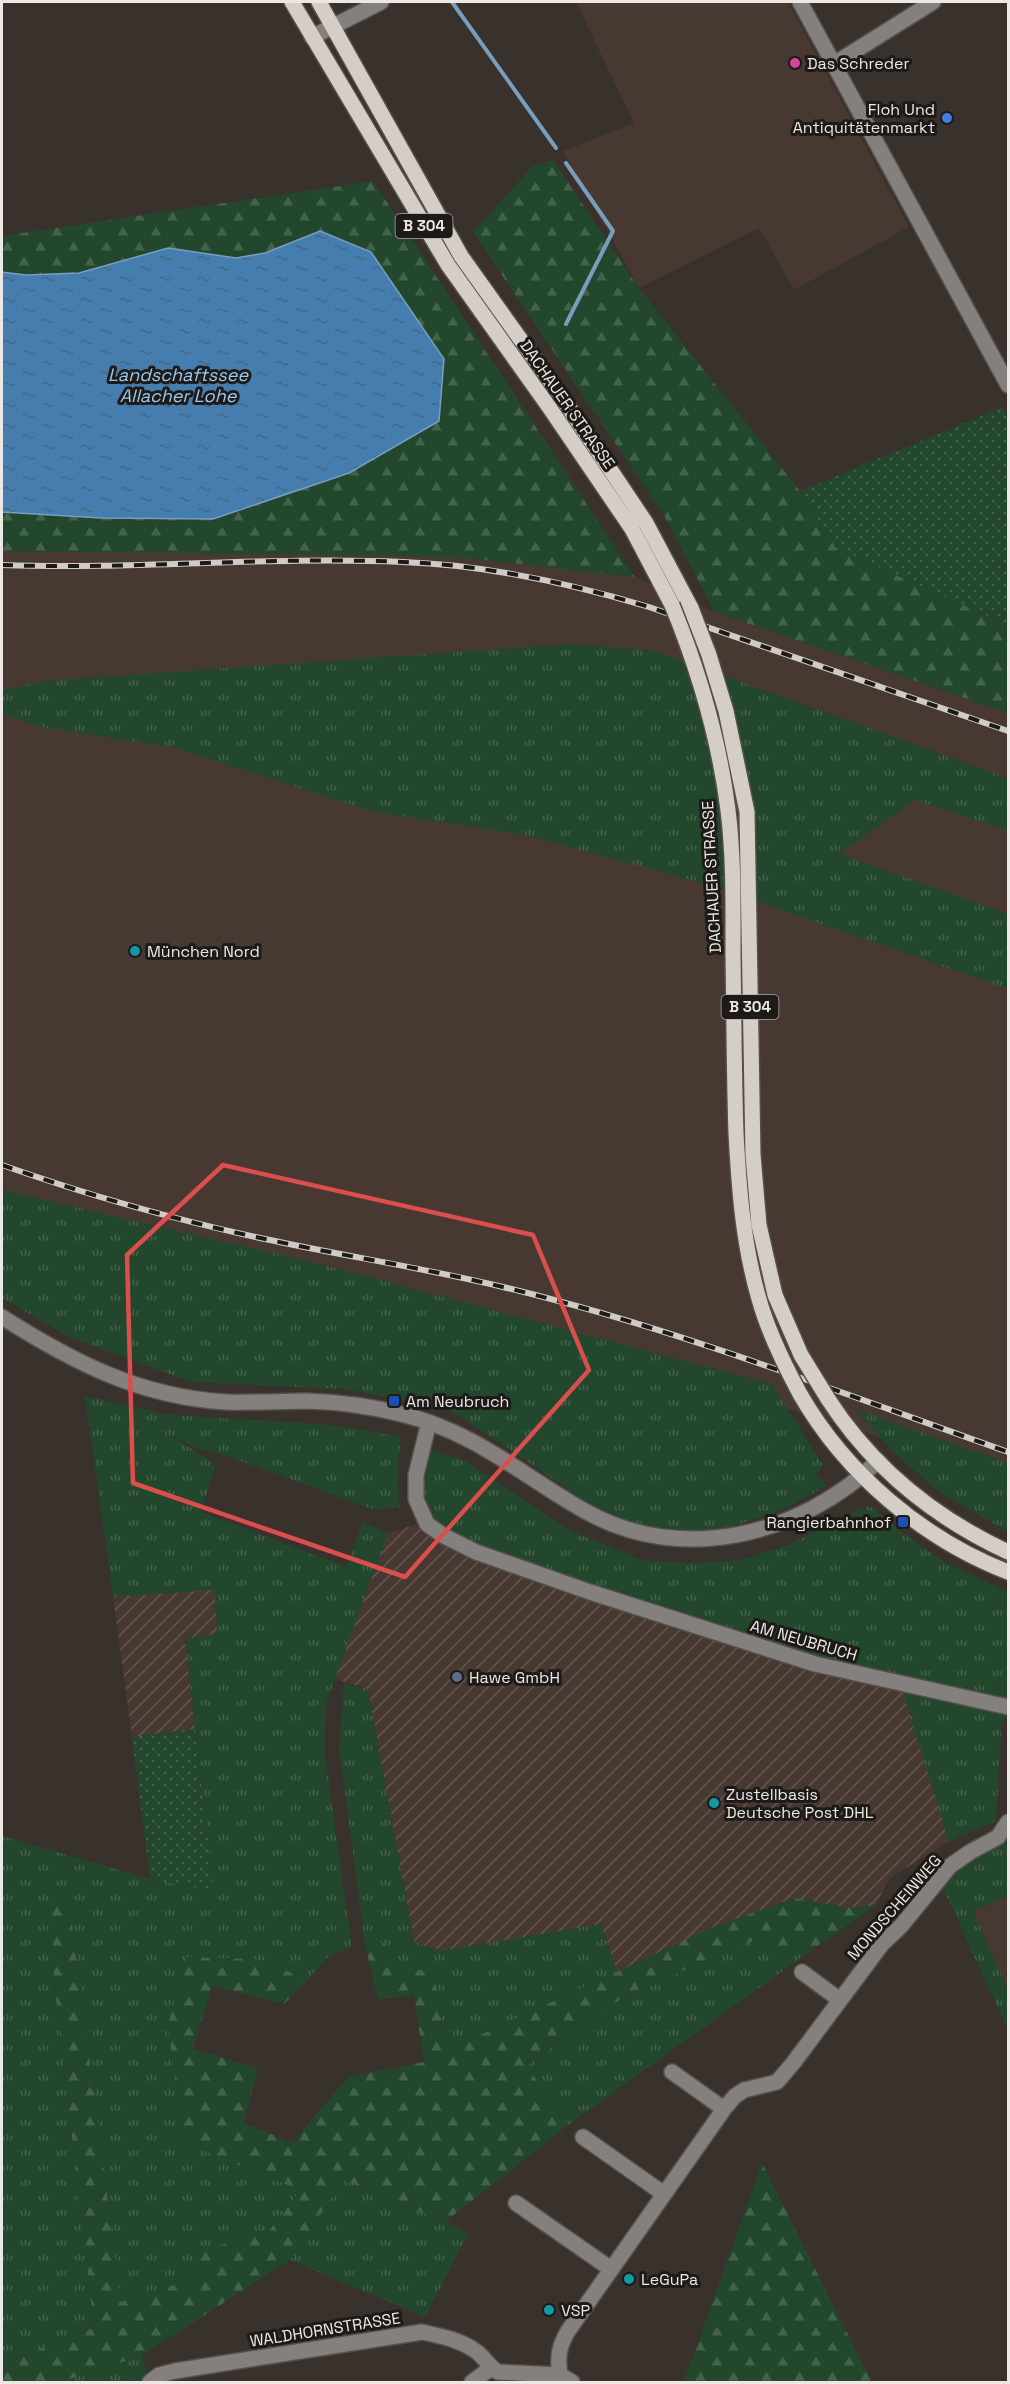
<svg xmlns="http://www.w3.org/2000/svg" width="1010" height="2384" viewBox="0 0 1010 2384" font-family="'Space Grotesk',sans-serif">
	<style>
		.built { fill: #473931 }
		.industrial { fill: url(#industrial-furrows) }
		.grass { fill: url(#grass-tufts) }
		.forest { fill: url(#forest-firs) }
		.park { fill: url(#park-dots) }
		.water { fill: url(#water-ripples); stroke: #779ebe; stroke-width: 1.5 }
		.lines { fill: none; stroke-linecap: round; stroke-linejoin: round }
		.stream { stroke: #779ebe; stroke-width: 4 }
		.minor-casing { stroke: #564e4a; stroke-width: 18 }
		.major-casing { stroke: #564e4a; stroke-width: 18 }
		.minor { stroke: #83807d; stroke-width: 15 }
		.major { stroke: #d4cec7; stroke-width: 15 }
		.rail-casing { stroke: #d0cbc7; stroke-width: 6 }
		.rail { stroke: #1d1a18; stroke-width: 4; stroke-dasharray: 11; stroke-linecap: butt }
		.major-bridge-casing { stroke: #564e4a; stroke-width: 18; stroke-linecap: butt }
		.major-bridge { stroke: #d4cec7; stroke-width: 15 }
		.marked { fill: none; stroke: #db4e4e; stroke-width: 4.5; stroke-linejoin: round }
		.hotel-dot { fill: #d1479c; stroke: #1d1a18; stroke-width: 2 }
		.shop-dot { fill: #3f7fe0; stroke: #1d1a18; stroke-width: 2 }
		.culture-dot { fill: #0f9aa8; stroke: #1d1a18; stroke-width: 2 }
		.transit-dot { fill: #1a4fb4; stroke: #1d1a18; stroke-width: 2 }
		.service-dot { fill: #5c6f8a; stroke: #1d1a18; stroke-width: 2 }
		.labels { text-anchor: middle; stroke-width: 6; stroke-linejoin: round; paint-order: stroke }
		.shield { fill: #1d1a18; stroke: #afaaa8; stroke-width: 1.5 }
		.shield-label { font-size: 15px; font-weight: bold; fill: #ede8e5 }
		.poi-label { font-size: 16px; fill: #ede8e5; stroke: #1d1a18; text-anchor: start }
		.street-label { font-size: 16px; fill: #ede8e5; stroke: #1d1a18 }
		.water-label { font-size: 18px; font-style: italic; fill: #9ac8f1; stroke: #1d1a18 }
	</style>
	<defs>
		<pattern id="industrial-furrows" width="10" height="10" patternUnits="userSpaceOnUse" patternTransform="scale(1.5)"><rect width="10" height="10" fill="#473931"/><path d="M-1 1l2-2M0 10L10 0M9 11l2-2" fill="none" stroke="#62564f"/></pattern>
		<pattern id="grass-tufts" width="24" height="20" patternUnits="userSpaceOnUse" patternTransform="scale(1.5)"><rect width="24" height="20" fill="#23472c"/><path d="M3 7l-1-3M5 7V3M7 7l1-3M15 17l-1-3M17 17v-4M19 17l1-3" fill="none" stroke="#43624a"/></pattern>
		<pattern id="forest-firs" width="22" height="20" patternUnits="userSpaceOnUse" patternTransform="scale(1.5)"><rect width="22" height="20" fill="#23472c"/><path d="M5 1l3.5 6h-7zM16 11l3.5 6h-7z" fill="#43624a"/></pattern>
		<pattern id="park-dots" width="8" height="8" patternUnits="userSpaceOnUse" patternTransform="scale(1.5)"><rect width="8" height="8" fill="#23472c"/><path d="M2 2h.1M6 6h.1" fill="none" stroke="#43624a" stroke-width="1.8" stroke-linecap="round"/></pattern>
		<pattern id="water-ripples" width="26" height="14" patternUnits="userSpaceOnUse" patternTransform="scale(1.5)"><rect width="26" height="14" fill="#457eae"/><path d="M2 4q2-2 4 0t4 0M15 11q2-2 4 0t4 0" fill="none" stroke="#466884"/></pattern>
	</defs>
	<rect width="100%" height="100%" fill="#39312c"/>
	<path class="built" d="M576,2H788L909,227L794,290L759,228L639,288L563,151L634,123Z
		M444,537L430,557L471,558L635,577L715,612L1008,713V778L651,650L840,854L903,779L1008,814V1478L705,1383L2,1204V551L225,553Z
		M1008,1896V1990L973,1911Z"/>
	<path class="industrial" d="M434,1519L448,1531L900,1680L949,1841L890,1878L875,1906L847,1908L794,1898L710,1929L617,1972L601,1924L441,1951L414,1942L368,1689L334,1679L388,1533Z
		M215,1589L217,1634L185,1639L195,1729L132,1737L113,1597Z"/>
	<path class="grass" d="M569,644L651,650L1008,778V831L915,800L840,854L1008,914V989L710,885L524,835L375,812L174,748L37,726L2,713V690L45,681Z
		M2,1190L316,1263L772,1384L823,1465L816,1474L827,1486L776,1513L725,1528L697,1532L670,1530L630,1522L593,1507L508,1448L448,1409L345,1389L192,1382L69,1337L2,1298Z
		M85,1396L170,1415L331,1425L401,1437L397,1479L400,1507L375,1510L222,1454L197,1448L167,1433L216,1465L201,1512L346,1567L363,1522L388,1533L326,1704L325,1756L352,1947L330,1955L308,1979L255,1959L187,1957L183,2142L301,2190L269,2231L197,2252L200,2277L121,2302L71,1916L61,1902L54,1981L94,2328L2,2364V1836L150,1879L214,1891L185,1639L217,1634L215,1590L113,1597Z
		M854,1409L1008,1463V1532L938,1491L892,1451Z
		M430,1451L463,1460L569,1530L642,1560L690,1563L740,1560L789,1545L857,1510L870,1506L908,1537L944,1562L1008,1592V1716L1002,1722L996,1821L949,1841L899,1680C788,1649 677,1614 568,1576C530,1563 481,1552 448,1531C436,1523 430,1512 422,1500Z
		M344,1684L368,1689L414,1942L441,1951L601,1924L617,1972L446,2051L434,1975L396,1962L384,1943L365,1945L339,1748Z
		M1008,1839V1896L973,1911L1008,1990V2030L940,1882Z
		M753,1940L809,1952L568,2125L526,2066L624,1996Z
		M343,2180L469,2232L425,2317L290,2260Z
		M141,2356L147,2371L142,2382H60Z"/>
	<path class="forest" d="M553,160L639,288L800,491L836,548L1008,625V713L715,612L663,514L473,232L533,166Z
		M373,181L635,577L470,558L372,555L2,551V512L101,518L213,519L439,422L444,359L371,252L320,231L265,253L236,259L168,248L79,273L26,275L2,272V236Z
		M794,1898L847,1908L875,1906L809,1952L753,1941L628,1994L526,2065L568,2125L445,2222L343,2180L290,2260L141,2356L60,2382H2V2364L94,2328L54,1981L52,1911L61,1902L71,1916L121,2302L199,2277L196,2252L269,2231L300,2190L183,2142L168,2024L187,1957L255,1959L308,1979L284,2004L212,1986L193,2049L258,2068L244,2123L292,2143L348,2077L424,2062L414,1995L378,1999L365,1945L384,1943L396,1962L434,1975L446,2051L711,1928Z
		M762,2163L872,2382H684Z"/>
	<path class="park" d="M1003,407L1008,419V625L836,548L800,491Z
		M195,1729L214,1891L150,1879L132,1737Z"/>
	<path class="water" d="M320,231L371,252L444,359L439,421L349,473L213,519L101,518L2,512V272L26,275L79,273L168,248L236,258L265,253Z"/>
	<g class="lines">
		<path class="stream" d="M452,2L556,148
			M566,163L613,231L566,324"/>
		<g class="minor-casing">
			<path id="minor" d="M800,2L1008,385
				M312,37L381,2
				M834,64L933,2
				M2,1317C73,1362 140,1397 226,1402C253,1403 280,1401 307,1401C339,1402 370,1406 401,1414C476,1432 521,1475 585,1511C682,1566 801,1535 878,1461
				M429,1422L416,1475V1499L427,1524L444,1536L476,1552L590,1592L815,1664L1008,1707
				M802,1972L840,2000
				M672,2072L724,2109
				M583,2137L664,2194
				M516,2203L611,2269
				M560,2375C557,2358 559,2346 568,2331L724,2109L735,2096L744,2090L777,2082L794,2062L882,1944L901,1926L950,1866L970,1852L998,1837L1008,1822
				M150,2382L159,2375L175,2371L422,2332C440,2336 462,2340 477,2352C485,2358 489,2367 498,2372L560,2375L572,2382
				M472,2382L491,2368"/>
		</g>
		<g class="major-casing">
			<path id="major" d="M292,2L448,265L549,407L632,529L672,605
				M319,2L461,256L563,399L646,523L691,608
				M800,1394C846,1474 923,1539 1008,1572
				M828,1399C872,1467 935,1518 1008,1552"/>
		</g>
		<use href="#minor" class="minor"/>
		<use href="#major" class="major"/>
		<g class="rail-casing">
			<path id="rail" d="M2,565C135,570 269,556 403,562C486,565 569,583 649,607L1008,731
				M2,1165C87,1195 176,1220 265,1239C344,1256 424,1268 503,1287C675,1328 841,1393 1008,1452"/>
		</g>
		<use href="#rail" class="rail"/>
		<g class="major-bridge-casing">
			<path id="major-bridge" d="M672,605C699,671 719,739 728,810C734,858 733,907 733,955C734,1015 734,1074 736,1133C739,1189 743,1244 759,1299C768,1332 784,1364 800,1394
				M691,608L709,655L726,711L747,812L753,1155L759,1225L775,1295L801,1355L828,1399"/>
		</g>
		<use href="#major-bridge" class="major-bridge"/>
	</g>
	<path class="marked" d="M223,1165L533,1235L589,1370L405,1577L133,1483L127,1255Z"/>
	<circle class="hotel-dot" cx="795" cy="63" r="6"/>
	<circle class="shop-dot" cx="947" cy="118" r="6"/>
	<g class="culture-dot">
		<circle cx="135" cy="951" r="6"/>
		<circle cx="714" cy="1803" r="6"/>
		<circle cx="629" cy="2279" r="6"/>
		<circle cx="549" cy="2310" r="6"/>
	</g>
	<g class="transit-dot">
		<rect x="388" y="1395" width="12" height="12" rx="3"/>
		<rect x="897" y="1516" width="12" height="12" rx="3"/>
	</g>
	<circle class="service-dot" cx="457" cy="1677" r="6"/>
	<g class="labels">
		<g class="shield">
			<rect x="395.5" y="214" width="57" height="24" rx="4.5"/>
			<rect x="721.5" y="995" width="57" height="24" rx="4.5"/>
		</g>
		<g class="shield-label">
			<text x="424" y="231">B 304</text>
			<text x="750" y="1012">B 304</text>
		</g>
		<g class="poi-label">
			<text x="807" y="69">Das Schreder</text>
			<text x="935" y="115" text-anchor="end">Floh Und<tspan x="935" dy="18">Antiquitätenmarkt</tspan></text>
			<text x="147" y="957">München Nord</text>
			<text x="406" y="1407">Am Neubruch</text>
			<text x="891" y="1528" text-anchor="end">Rangierbahnhof</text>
			<text x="469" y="1683">Hawe GmbH</text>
			<text x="726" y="1800">Zustellbasis<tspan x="726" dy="18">Deutsche Post DHL</tspan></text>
			<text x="641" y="2285">LeGuPa</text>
			<text x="561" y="2316">VSP</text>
		</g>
		<g class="street-label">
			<text transform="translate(568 404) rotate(55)" y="6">DACHAUER STRASSE</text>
			<text transform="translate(711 877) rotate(-93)" y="6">DACHAUER STRASSE</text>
			<text transform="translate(804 1640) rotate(16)" y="6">AM NEUBRUCH</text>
			<text transform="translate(894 1907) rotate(-49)" y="6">MONDSCHEINWEG</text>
			<text transform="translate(325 2329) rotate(-9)" y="6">WALDHORNSTRASSE</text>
		</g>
		<g class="water-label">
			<text x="178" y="381">Landschaftssee<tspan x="178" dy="21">Allacher Lohe</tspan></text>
		</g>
	</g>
	<rect width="1010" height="2384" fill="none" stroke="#ede8e5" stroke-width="6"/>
</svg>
